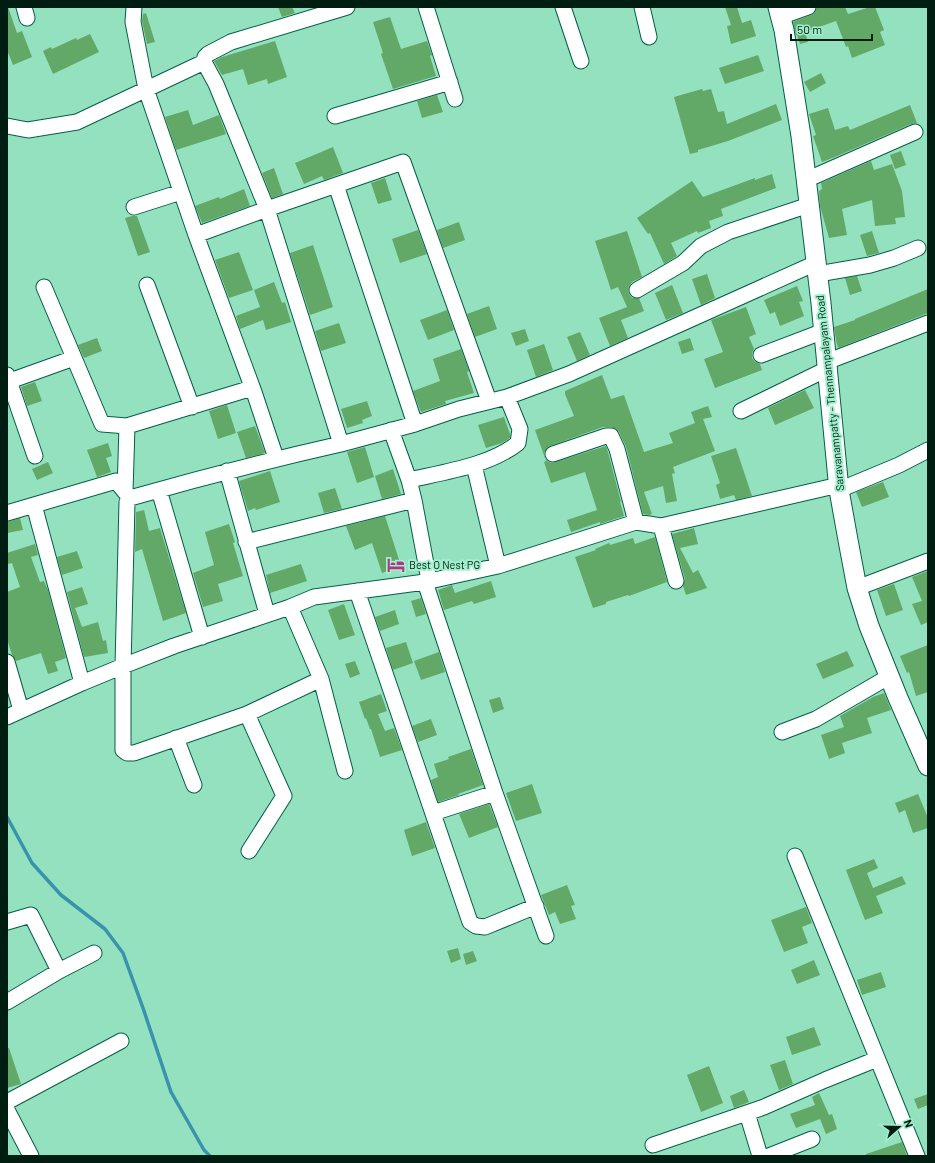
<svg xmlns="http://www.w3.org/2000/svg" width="935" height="1163" viewBox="0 0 935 1163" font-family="Barlow,sans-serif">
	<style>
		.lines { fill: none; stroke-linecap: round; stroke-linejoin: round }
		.stream { stroke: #3993ad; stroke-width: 3.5 }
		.building { fill: #62a866 }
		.minor-casing { stroke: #025f44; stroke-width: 17 }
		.major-casing { stroke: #025f44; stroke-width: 21 }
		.minor { stroke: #fff; stroke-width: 15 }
		.major { stroke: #fff; stroke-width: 19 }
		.labels { text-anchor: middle; stroke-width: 4; stroke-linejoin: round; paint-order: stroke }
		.street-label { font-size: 11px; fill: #001d12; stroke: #a1efcd }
		.poi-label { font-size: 11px; fill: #001d12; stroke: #a1efcd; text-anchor: start }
	</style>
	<rect width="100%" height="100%" fill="#94e1c0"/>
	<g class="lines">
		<path class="stream" d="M7,817L32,863L61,895L105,929L123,953L143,1008L171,1092L204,1150L210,1156"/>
	</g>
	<path class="building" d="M8,7L17,33L22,31L32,57L13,65L7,50V8Z
		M278,7H292L295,13L282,17Z
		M725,7H737L742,23L751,20L756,36L731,44L727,26L731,25Z
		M817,7H845L848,14L870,7H875L884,30L880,32L885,45L852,58L848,46L846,47L836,21L805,32L808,42L800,44L797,35H796L793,22L811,15L815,12Z
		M146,13L155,42L147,44L142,21L143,14Z
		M390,17L401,49L427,41L432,55L430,56L436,76L393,89L381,54L383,53L373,22Z
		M90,34L99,52L53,74L43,51L51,47L52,49L76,38L77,40Z
		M275,41L287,77L268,84L267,79L248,85L243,69L222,75L214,61L222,57Z
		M758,55L764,71L725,84L719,68Z
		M821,73L826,83L810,92L804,82Z
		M702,89L703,91L711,89L718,112L724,111L727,124L776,104L782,120L728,141L698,150V152L690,154L674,97Z
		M437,95L443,112L422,118L417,101Z
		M910,105L917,123L911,124L835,157L822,162L813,136L816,135L809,114L828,108L835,130L848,126L850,130Z
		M188,110L193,125L219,115L226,134L176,150L165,117Z
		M333,147L343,173L324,180L322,176L304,184L295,163Z
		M901,151L906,165L895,169L890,155Z
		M871,161L874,170L892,164L902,191L905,217L895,218L896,224L875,226L872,200L842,209L847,235L829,238L820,206L819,191L822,189L821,183Z
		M274,168L283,194L272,198L262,173Z
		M772,174L776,188L721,209L723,216L709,221L711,228L698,233L697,231L671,243L677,256L664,264L650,233L648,234L637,218L692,181L703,197L755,178V180Z
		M385,178L392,200L378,204L371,183Z
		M244,189L250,206L202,223L195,206L219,197L220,199Z
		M132,216H137L150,252L138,256L125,218Z
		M459,222L465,240L443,248L437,230Z
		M418,230L427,254L400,263L392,239Z
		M627,231L642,277L632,282L629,286L628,290L629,294L632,298H639L644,311L621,320L628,338L610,346L599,318L627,307L618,287L611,290L595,241Z
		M872,231L879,253L867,256L860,235Z
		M313,245L333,307L310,315L290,253Z
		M239,252L253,290L229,298L215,260Z
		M707,274L715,298L701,305L692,279Z
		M857,276L862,291L850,295L845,278Z
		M274,282L282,303L285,302L291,322L266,330L263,320L240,329L236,316L260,307L254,290Z
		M672,285L683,313L666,320L655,293Z
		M797,286L803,301L799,302L804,316L780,326L775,312L770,314L764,300Z
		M928,289V313L838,348L836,340L834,327L855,320V319Z
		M489,306L497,329L475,337L467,314Z
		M746,307L756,334L749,337L754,349L752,353V358L755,362L760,364L762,370L715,388L704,359L723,352L711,320Z
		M447,310L454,330L428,340L420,320Z
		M339,323L346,343L321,351L315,331Z
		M525,329L529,341L516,346L511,333Z
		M580,332L590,355L577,361L567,337Z
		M97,338L102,351L84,358L78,345Z
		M690,338L694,350L682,354L678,342Z
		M544,344L553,370L536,377L527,350Z
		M461,349L469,371L467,372L474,393L445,401L446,404L421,412L413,391L440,381L433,359Z
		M602,375L611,399L624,395L644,452L673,443L669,433L695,423L691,412L708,406L712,417L703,419L715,451L673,467L675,473L672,474L677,501L666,503L663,486L644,492L652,514L649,515L643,514L626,447L619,432L616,429L611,427H603L550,446L544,452V457L547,461L552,463L606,446L608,452L621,502H620L624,516L600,524V522L571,532L567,520L597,510L585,472L551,483L544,462L546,461L535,430L574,416L565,394V391Z
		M35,382L42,401L27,406L21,387Z
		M805,390L814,408L775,425L768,408Z
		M367,401L372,416L362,420L363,423L347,428L341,409Z
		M227,405L236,433L218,439L209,411Z
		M504,417L510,434V438L502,443L486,448L478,425Z
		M255,426L265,453L246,458L237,432Z
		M108,443L112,456L106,458L111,472L97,477L87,450Z
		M365,447L374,477L357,483L347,452Z
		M736,448L752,496L736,500L734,495L720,499L716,485L720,483L711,456Z
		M48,462L53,473L37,480L32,469Z
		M393,469L401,494L382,499L375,476Z
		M270,471L280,502L256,510L255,508L248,511L239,481Z
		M883,482L889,497L862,507L856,492Z
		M335,488L342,509L324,513L318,493Z
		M144,510L149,531L160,528L186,613L163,621L142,549L135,552L136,512Z
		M385,516L401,566L382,573L372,543L355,550L346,526Z
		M20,518L23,530L7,533V522Z
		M229,524L235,542L233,543L243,576L218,584L223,601L203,607L193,573L214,565L205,532Z
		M694,528L698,544L680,548L693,573L698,570L707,588L686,595L683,586L685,579L672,534Z
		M655,537L667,582L629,596L628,595L606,602V604L593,608L575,557L596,550L595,549L609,543L610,545L633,538L635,544Z
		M35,544L38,555L31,557L40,582L44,581L48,590L66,658L55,662L58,671L48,674L41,653L16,661L12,655L7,639V592L20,587L12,563L7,564V553Z
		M77,551L83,568L62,575L57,557Z
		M301,564L307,581L270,593L266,575Z
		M928,571V622L921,625L912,604L922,601L912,577Z
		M491,581L496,597L474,604L472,601L444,610L438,590L452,585L455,593Z
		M894,584L903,610L886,616L877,590Z
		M82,587L88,604L75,608L82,627L98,622L103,641L106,640L108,653L84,657L67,592Z
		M421,598L426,614L416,617L411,601Z
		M344,604L355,635L339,640L328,610Z
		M395,610L399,624L380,631L375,617Z
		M406,642L413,663L393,670L386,648Z
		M928,645V692L916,696L909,672L907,673L900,656Z
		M847,651L854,666L823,679L816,664Z
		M439,652L445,672L421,680L414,661Z
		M355,661L360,674L350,678L345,664Z
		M884,693L891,710L867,718L872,733L842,743L845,753L829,759L821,735L844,727L840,716L873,697Z
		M381,694L387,711L378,714L385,731L394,728L402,750L380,757L371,729H370L366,718L365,719L359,702Z
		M500,697L504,709L493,713L489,700Z
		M431,719L437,735L418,742L412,726Z
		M471,749L483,785L458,794L459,795L438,802L431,780L438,777L434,764L449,759L448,757Z
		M532,784L542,813L516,821L506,793Z
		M918,794L928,818V828L913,833L905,810L899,813L895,803Z
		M489,804L498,827L469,838L459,814Z
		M426,822L435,848L412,856L404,830Z
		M874,859L878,868L867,873L873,888L902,876L906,884L876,896L883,913L865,920L846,870Z
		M567,885L575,905L571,906L576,919L560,924L555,912L549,915L541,895Z
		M806,907L812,923L802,927L808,943L784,952L771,920Z
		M458,948L461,959L451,963L447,951Z
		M473,951L477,961L466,965L463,954Z
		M814,960L820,975L797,984L791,970Z
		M881,972L886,987L862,995L857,980Z
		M814,1027L821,1045L792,1055L786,1037Z
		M7,1048H9L21,1084L7,1088Z
		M785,1060L793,1084L779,1090L770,1065Z
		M709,1066L723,1103L701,1112L687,1075Z
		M744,1090L749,1102L734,1108L730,1096Z
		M819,1093L829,1115L832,1114L837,1129L826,1134L820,1119L796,1128L790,1114L815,1105L812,1097Z
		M928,1094V1105L918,1109L914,1099Z
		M902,1142L907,1156H866V1154Z"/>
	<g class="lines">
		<g class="minor-casing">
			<path id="minor" d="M24,7L27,18
				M134,7L133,22L146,89L196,235L254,392L276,458
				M347,7L231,42L208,54L205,57L204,62L216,84L267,209L341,444L415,424L459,409L507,397L569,374L816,263
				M426,7L455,99
				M563,7L581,61
				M642,7L649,37
				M780,17L808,7
				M335,116L450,82
				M7,126L28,130L77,122L204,62
				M806,180L915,132
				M336,185L415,424
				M134,207L181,192
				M196,235L267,209L403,162L489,401
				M818,274L870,265L894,258L918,248
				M147,285L192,407
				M44,287L102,424L127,426L252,388
				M637,290L683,263L701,246L728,232L809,205
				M761,355L824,331
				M826,362L928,323
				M7,375L35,456
				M7,382L74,358
				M741,411L827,369
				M391,430L409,480L414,500L429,580
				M553,454L606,436H611L617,449L636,522
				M474,465L498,566
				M227,471L267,614
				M409,480C444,472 489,466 518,443L520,429L507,397
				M159,490L202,637
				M839,490L899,465L928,450
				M125,492L127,426
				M34,505L82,683
				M7,513L116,481L130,498
				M661,526L676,581
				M246,542L414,500
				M425,582L495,793L546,936
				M857,588L928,561
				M357,591L470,922L476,926L485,927L536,906
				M290,607L321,679L345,771
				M7,662L21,710
				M321,679L247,714L134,753H127L123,750V666L127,502L130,498C200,478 270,460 341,444
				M247,714L284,796L249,851
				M7,717L82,683L123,666L174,646L290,607L314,597L425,582L498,566L636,522L661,526L839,485
				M782,732L816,719L890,676
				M176,738L194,785
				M433,813L495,793
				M795,856L917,1156
				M7,922L31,915L59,971
				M7,1002L59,971L94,953
				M7,1102L121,1041
				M7,1110L31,1156
				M747,1113L760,1156
				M653,1145L764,1107L825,1080L877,1059
				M769,1156L812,1139"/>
		</g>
		<g class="major-casing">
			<path id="major" d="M778,7L784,30L801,136L821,303L839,490L848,540L857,588L869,626L898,698L928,766"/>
		</g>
		<use href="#minor" class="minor"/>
		<use href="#major" class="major"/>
	</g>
	<defs>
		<g id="hotel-bare" transform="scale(1.38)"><path d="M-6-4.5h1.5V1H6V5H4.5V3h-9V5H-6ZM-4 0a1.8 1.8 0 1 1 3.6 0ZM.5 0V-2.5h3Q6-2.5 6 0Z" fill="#b23585" stroke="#a1efcd" stroke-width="2.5" paint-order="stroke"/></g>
	</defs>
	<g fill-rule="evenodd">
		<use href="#hotel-bare" x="396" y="565"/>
	</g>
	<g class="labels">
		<g class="street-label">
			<text transform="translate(830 393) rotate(-96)" y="4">Saravanampatty - Thennampalayam Road</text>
		</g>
		<g class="poi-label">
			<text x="409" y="569">Best O Nest PG</text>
		</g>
	</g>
	<rect width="935" height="1163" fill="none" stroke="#001d12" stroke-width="16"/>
	<g transform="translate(899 1127) rotate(70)" stroke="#a1efcd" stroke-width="3" paint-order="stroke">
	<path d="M0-3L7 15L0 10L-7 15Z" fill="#001d12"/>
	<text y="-6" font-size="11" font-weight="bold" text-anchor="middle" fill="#001d12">N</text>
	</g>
	<path d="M791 34v6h81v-6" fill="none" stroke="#001d12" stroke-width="2"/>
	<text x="797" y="34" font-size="12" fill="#001d12" stroke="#a1efcd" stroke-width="3" paint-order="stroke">50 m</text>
</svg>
